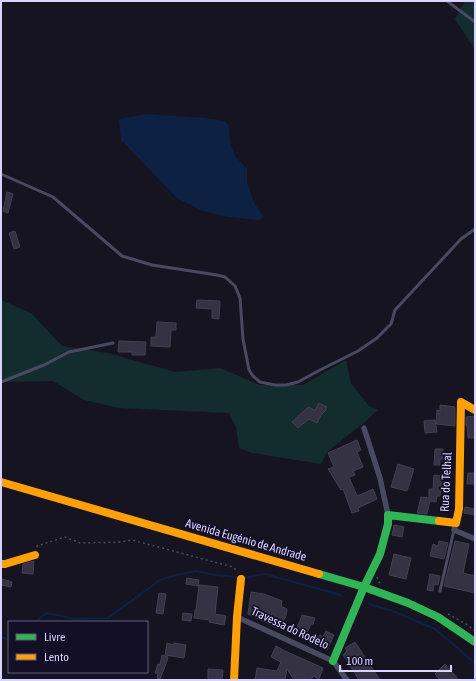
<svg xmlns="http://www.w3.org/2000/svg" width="476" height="681" viewBox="0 0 476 681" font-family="'Asap Condensed',sans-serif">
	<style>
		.green { fill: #132c2d }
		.water { fill: #0d2144 }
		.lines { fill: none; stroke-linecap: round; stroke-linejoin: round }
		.stream { stroke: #0d2144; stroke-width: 2 }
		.building { fill: #343243; stroke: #433f54 }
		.path { stroke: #44505f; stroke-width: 1.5; stroke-dasharray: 2 3; stroke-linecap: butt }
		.lane { stroke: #4a4962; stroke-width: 3 }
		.street { stroke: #4a4962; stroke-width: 5.5 }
		.fast { stroke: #30b455; stroke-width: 8 }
		.slow { stroke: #ff9f0a; stroke-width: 8 }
		.labels { text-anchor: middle; stroke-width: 3.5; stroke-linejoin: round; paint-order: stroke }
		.street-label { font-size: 12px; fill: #d9d4ff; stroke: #130f26 }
	</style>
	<rect width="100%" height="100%" fill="#161421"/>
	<path class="green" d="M465,1H475V50L455,19Z
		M1,300L31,313L62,346L108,353L175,372L220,368L260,385H303L346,360L351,383L369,406L378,410L365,422L327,452L321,464L252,453L239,448L236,427L229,413L119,408L84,400L53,381L1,382Z"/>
	<path class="water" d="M147,114L205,118L225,121L229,126L230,141L235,156L247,169V182L254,203L264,217L260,220L228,217L203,211L177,198L121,140L119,119Z"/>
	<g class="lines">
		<path class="stream" d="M244,578L265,574L341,595
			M369,604L393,611L435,629L475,663
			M35,622L47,613L75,619L108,618L160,580L180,574L196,571L216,575L237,577
			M1,637L9,640"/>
	</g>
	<path class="building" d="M7,192L13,194L8,213L3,211Z
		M15,231L20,247L14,249L9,233Z
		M197,300L220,301L219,319L212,318V309L196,308Z
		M157,322L176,323V330H171L170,347L151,346V337H156Z
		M119,341L146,342L145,355H132V352H118Z
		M319,403L327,407L325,411L321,415L317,423L309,419L298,428L292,422L308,407L315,410Z
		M440,405L455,407V426L436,424L437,410L440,411Z
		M475,416V438H468L467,426H466V417Z
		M435,420L437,432L425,433L424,421Z
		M357,440L361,450L357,452L363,467L353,471L355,475L349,477L357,496L373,489L377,499L358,508L359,511L352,513L343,489L341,490L328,469L334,467L328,453Z
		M435,449H443V459H440V465H434Z
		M398,464L414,469L407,491L391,487Z
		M468,473H475V484H467Z
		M434,475L442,476L440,496H437L436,502L430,501L427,514L417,513L421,497L429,498V489H433Z
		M465,507L475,509V515L464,513Z
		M394,525L404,527L402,537L392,535Z
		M439,541L448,543L444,559L430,556L433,544L438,546Z
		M455,541L469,544L463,573L475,576V593L444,586Z
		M394,554L411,558L406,579L389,575Z
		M34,561L33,574L22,573L23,564Z
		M430,574L440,576L438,585L434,584L433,591L427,590Z
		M187,578L199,580L198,586L186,584Z
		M2,579L12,582L11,587L1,585Z
		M199,585L218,587L215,614L226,616L224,625L209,622L210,620L194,618L195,610H196Z
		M251,592L264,594L282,601L281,606L287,609L286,616L279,629L248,614Z
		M159,593L166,594L163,614L156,613Z
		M183,613L192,614L191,621L182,620Z
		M302,615L315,618L313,624H311L304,639L294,633L300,621Z
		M326,631L334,635L327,650L319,646V644H317L320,635L323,637Z
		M355,642L380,680H359L343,655L347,651L345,648Z
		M167,643L174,645V643L186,645L184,658L165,655Z
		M276,646L285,651L323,668L319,679L313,676L311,680H294L287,669L285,680H255L257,668L277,671L281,662L271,657Z
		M162,655L168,657L166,664L160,679L157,678L158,674L155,673L158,664L160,665Z
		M445,664L459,680H440L435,674Z
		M208,669L223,670L222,680H208Z"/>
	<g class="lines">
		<path class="path" d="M37,547V546L65,537L80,543L121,542L132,540L233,567L238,572
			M377,577L379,582L382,585
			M448,614L469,626L475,631"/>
		<path class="lane" d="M447,1L475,22
			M1,174L53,197L122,256L152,265L217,275L225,277L235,286L240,298L243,339L249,370L253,376L260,382L275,385H286L298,382L320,370L358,351L377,338L391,324L395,310L461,239L475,229
			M1,382L44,365L69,352L113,343
			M440,591L454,530"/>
		<path class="street" d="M364,428L380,478L388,515
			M456,523L454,530L475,539
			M237,617L333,661L347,680"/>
		<path class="fast" d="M319,574L364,587L408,603L438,617L475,642
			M333,661L364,587L380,554L388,524V515L439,521"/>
		<path class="slow" d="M1,482L319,574
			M439,521L456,523L459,509L461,402L475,410
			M1,564H5L35,555
			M234,680L237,617L241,579"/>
	</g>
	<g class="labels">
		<g class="street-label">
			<text transform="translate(446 482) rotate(-87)" y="4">Rua do Telhal</text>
			<text transform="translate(246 540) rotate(16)" y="4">Avenida Eugénio de Andrade</text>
			<text transform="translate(290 628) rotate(25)" y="4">Travessa do Rodelo</text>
		</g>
	</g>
	<rect width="476" height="681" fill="none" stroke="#d9d4ff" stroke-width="4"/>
	<rect x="8" y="621" width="140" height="52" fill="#130f26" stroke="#625e7d"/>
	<rect x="16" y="634" width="20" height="6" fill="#30b455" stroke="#625e7d"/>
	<text x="44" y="641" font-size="12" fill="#d9d4ff">Livre</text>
	<rect x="16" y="654" width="20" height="6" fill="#ff9f0a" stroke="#625e7d"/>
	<text x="44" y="661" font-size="12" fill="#d9d4ff">Lento</text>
	<path d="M340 665v6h111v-6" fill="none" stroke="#d9d4ff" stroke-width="2"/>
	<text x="346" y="665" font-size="12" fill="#d9d4ff" stroke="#130f26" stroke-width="3" paint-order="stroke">100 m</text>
</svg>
